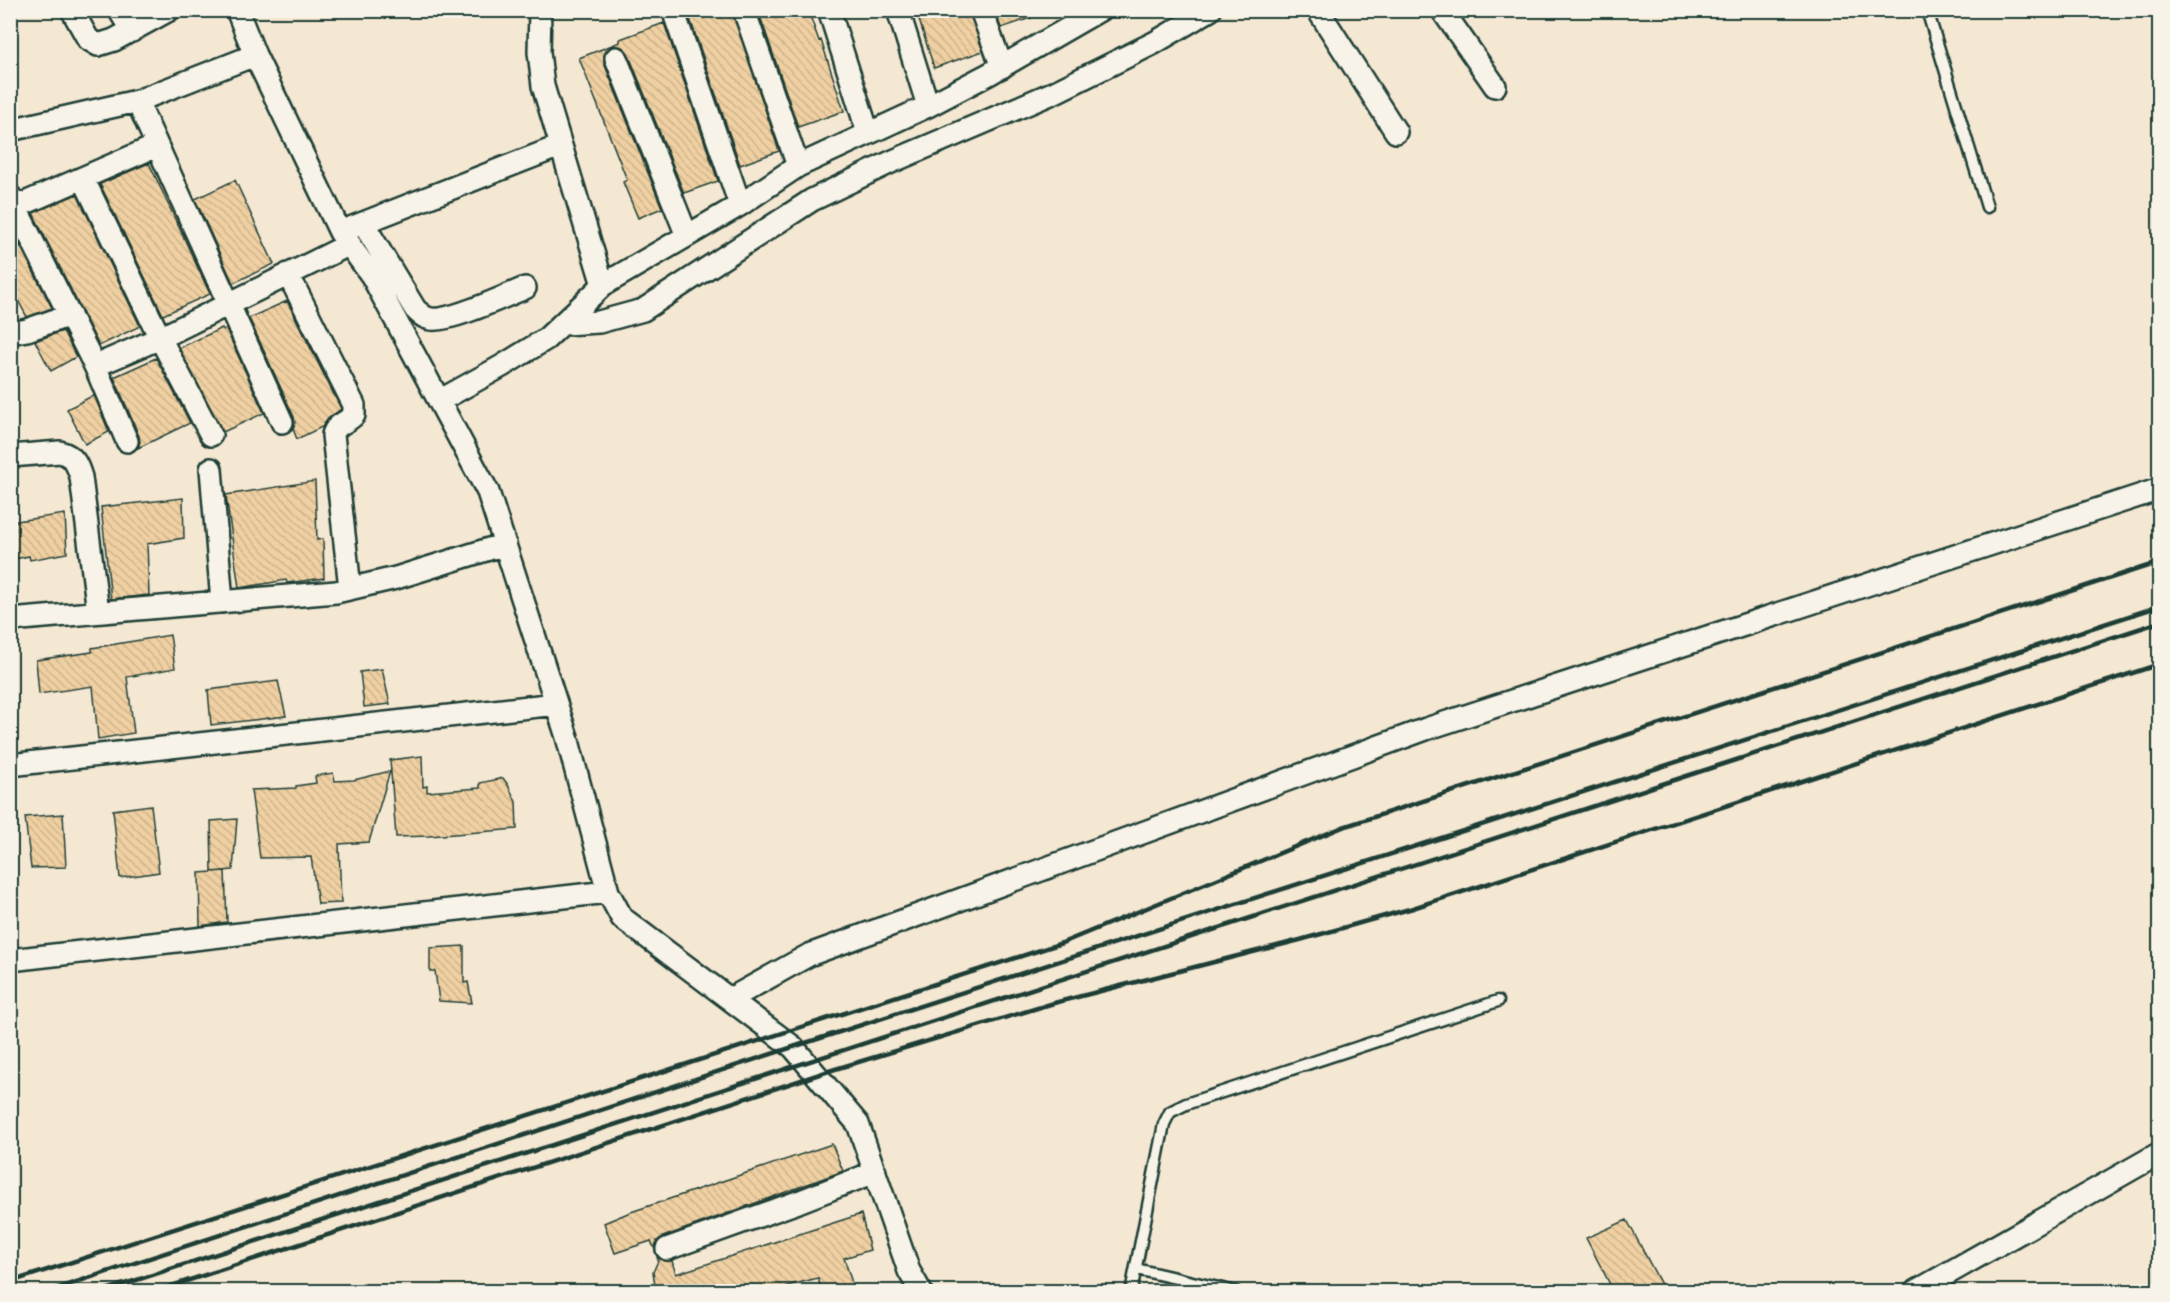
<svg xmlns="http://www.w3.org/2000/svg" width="2170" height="1302" viewBox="0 0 2170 1302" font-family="Caveat,sans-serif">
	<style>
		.building { fill: url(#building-back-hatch); stroke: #1f3d34; stroke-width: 1.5 }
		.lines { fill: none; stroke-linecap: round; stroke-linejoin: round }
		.service-casing { stroke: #1f3d34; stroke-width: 15 }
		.minor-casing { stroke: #1f3d34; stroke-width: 26 }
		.service { stroke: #f7f3e8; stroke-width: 10 }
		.minor { stroke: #f7f3e8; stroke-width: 21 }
		.rail { stroke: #1f3d34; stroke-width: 4.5 }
	</style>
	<defs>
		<pattern id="building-back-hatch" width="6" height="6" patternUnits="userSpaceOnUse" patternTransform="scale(1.5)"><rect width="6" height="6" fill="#f0d0a2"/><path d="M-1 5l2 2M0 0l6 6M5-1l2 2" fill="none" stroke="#cdb48c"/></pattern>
	</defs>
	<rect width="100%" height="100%" fill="#f5e8d3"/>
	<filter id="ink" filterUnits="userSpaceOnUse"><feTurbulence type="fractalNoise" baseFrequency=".0167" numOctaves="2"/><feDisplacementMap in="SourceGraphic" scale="12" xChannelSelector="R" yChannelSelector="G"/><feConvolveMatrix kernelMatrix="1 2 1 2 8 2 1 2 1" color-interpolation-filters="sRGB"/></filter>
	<g filter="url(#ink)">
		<path class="building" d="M687,10H732L779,151L740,165Z
			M758,10H808L819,41L821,40L844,111L798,127Z
			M916,10H969L983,51L934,68Z
			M995,10H1046V13L1001,28Z
			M664,23L718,181L684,193L628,53L624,48L618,46H611L604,56V63L662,208L638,218L623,182L627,180L579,58L620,42V39Z
			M149,163L210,294L163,315L100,184Z
			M235,180L274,264L233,283L195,199Z
			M77,194L140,326L99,346L33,213Z
			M10,226L52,308L27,317L10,285Z
			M287,301L341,409L328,419L322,427L297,439L293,429L295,423L294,417L249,318Z
			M222,328L224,330L226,329L264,413L223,432L179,348Z
			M63,331L76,357L51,371L35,341Z
			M156,358L190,423L138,448L140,442L139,436L114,377Z
			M94,395L109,432L85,444L67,409Z
			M315,481L317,540L323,539L324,578L287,583L286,580L239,588L226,495Z
			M183,498L184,538L147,544L149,595L111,599L101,507Z
			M65,514L67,553L30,560L29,556L10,560V522Z
			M170,635L175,668L127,677L134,733L98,739L93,686L39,694L36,660L92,652V648Z
			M382,669L390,704L364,707L360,672Z
			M278,681L286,716L211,725L208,690Z
			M422,756L423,787L427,786V792L480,788V783L503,778L508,785L516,802L517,829L429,836L396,837L390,760Z
			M390,771L369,842L339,844L341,903L318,904L311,857L260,858L251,790L296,788V786L316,783L315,776L333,773L335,781L354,780Z
			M151,805L159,872L120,878L113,810Z
			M63,814L66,867L31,868L25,817Z
			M237,819L233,870L212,872L211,821Z
			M225,871L227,922L200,926L199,873Z
			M464,946V983L468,982L472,1003L439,1001L435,971H430V948Z
			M832,1144L843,1171L663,1237L657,1241L655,1250L651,1241L615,1253L604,1223L628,1213Z
			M861,1214L870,1250L844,1258L855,1292H822L818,1278L787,1286L789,1292H656L653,1272L658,1261L657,1256L664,1261H672L676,1274Z
			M1627,1220L1665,1292H1614L1586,1238Z"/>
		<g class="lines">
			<g class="service-casing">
				<path id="service" d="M1927,10L1987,207
					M1136,1269L1236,1292
					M1131,1292L1164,1124L1170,1112L1186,1104L1498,1001"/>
			</g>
			<g class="minor-casing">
				<path id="minor" d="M72,10L88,39L98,45L114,40L169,10
					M119,10L132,31
					M237,10L255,55
					M540,10L539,52L543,86L603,285
					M673,10L740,205
					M744,10L798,166
					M829,10L868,133
					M898,10L928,106
					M981,10L1002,67
					M1318,10L1396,132
					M1442,10L1495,86
					M616,58L687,236
					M137,101L282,422
					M10,130L137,101L255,55L340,232L372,276L488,492L567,737L608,892L622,918L793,1047L858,1124L909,1271L921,1292
					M83,178L160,338L211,435
					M10,196L95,366L127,441
					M16,207L156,146
					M363,223L415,309C420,314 424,318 431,319C450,322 505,296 525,288
					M340,232L560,146
					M288,274L354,405V415C347,423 336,423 333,435L350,588
					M564,324L599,322L643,310L812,200L891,162L1055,92L1154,43L1210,10
					M10,333L27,330L70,315
					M95,366L160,338L350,244
					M439,401L502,366L546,339L603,285L740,205L798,166L928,106L989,74L1100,10
					M10,456L60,452C74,456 77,464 81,477L98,612
					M211,469L222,602
					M10,620L336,592L396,578L505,544
					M10,765L556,704
					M10,960L608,892
					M730,999L809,955L1426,729L2160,489
					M667,1249L798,1202L875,1172
					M1915,1292L2160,1153"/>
			</g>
			<use href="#service" class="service"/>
			<use href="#minor" class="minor"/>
			<path class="rail" d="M10,1282L1062,943L1343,827L2160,562
				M46,1292L793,1047L2160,606
				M100,1292L2160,622
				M153,1292L832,1070L1054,1003L1300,940L1413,908L2160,664"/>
		</g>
	</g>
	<rect width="2170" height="1302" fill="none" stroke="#f7f3e8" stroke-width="36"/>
	<rect x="18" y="18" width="2134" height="1266" fill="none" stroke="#1f3d34" stroke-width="2" filter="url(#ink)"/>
</svg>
